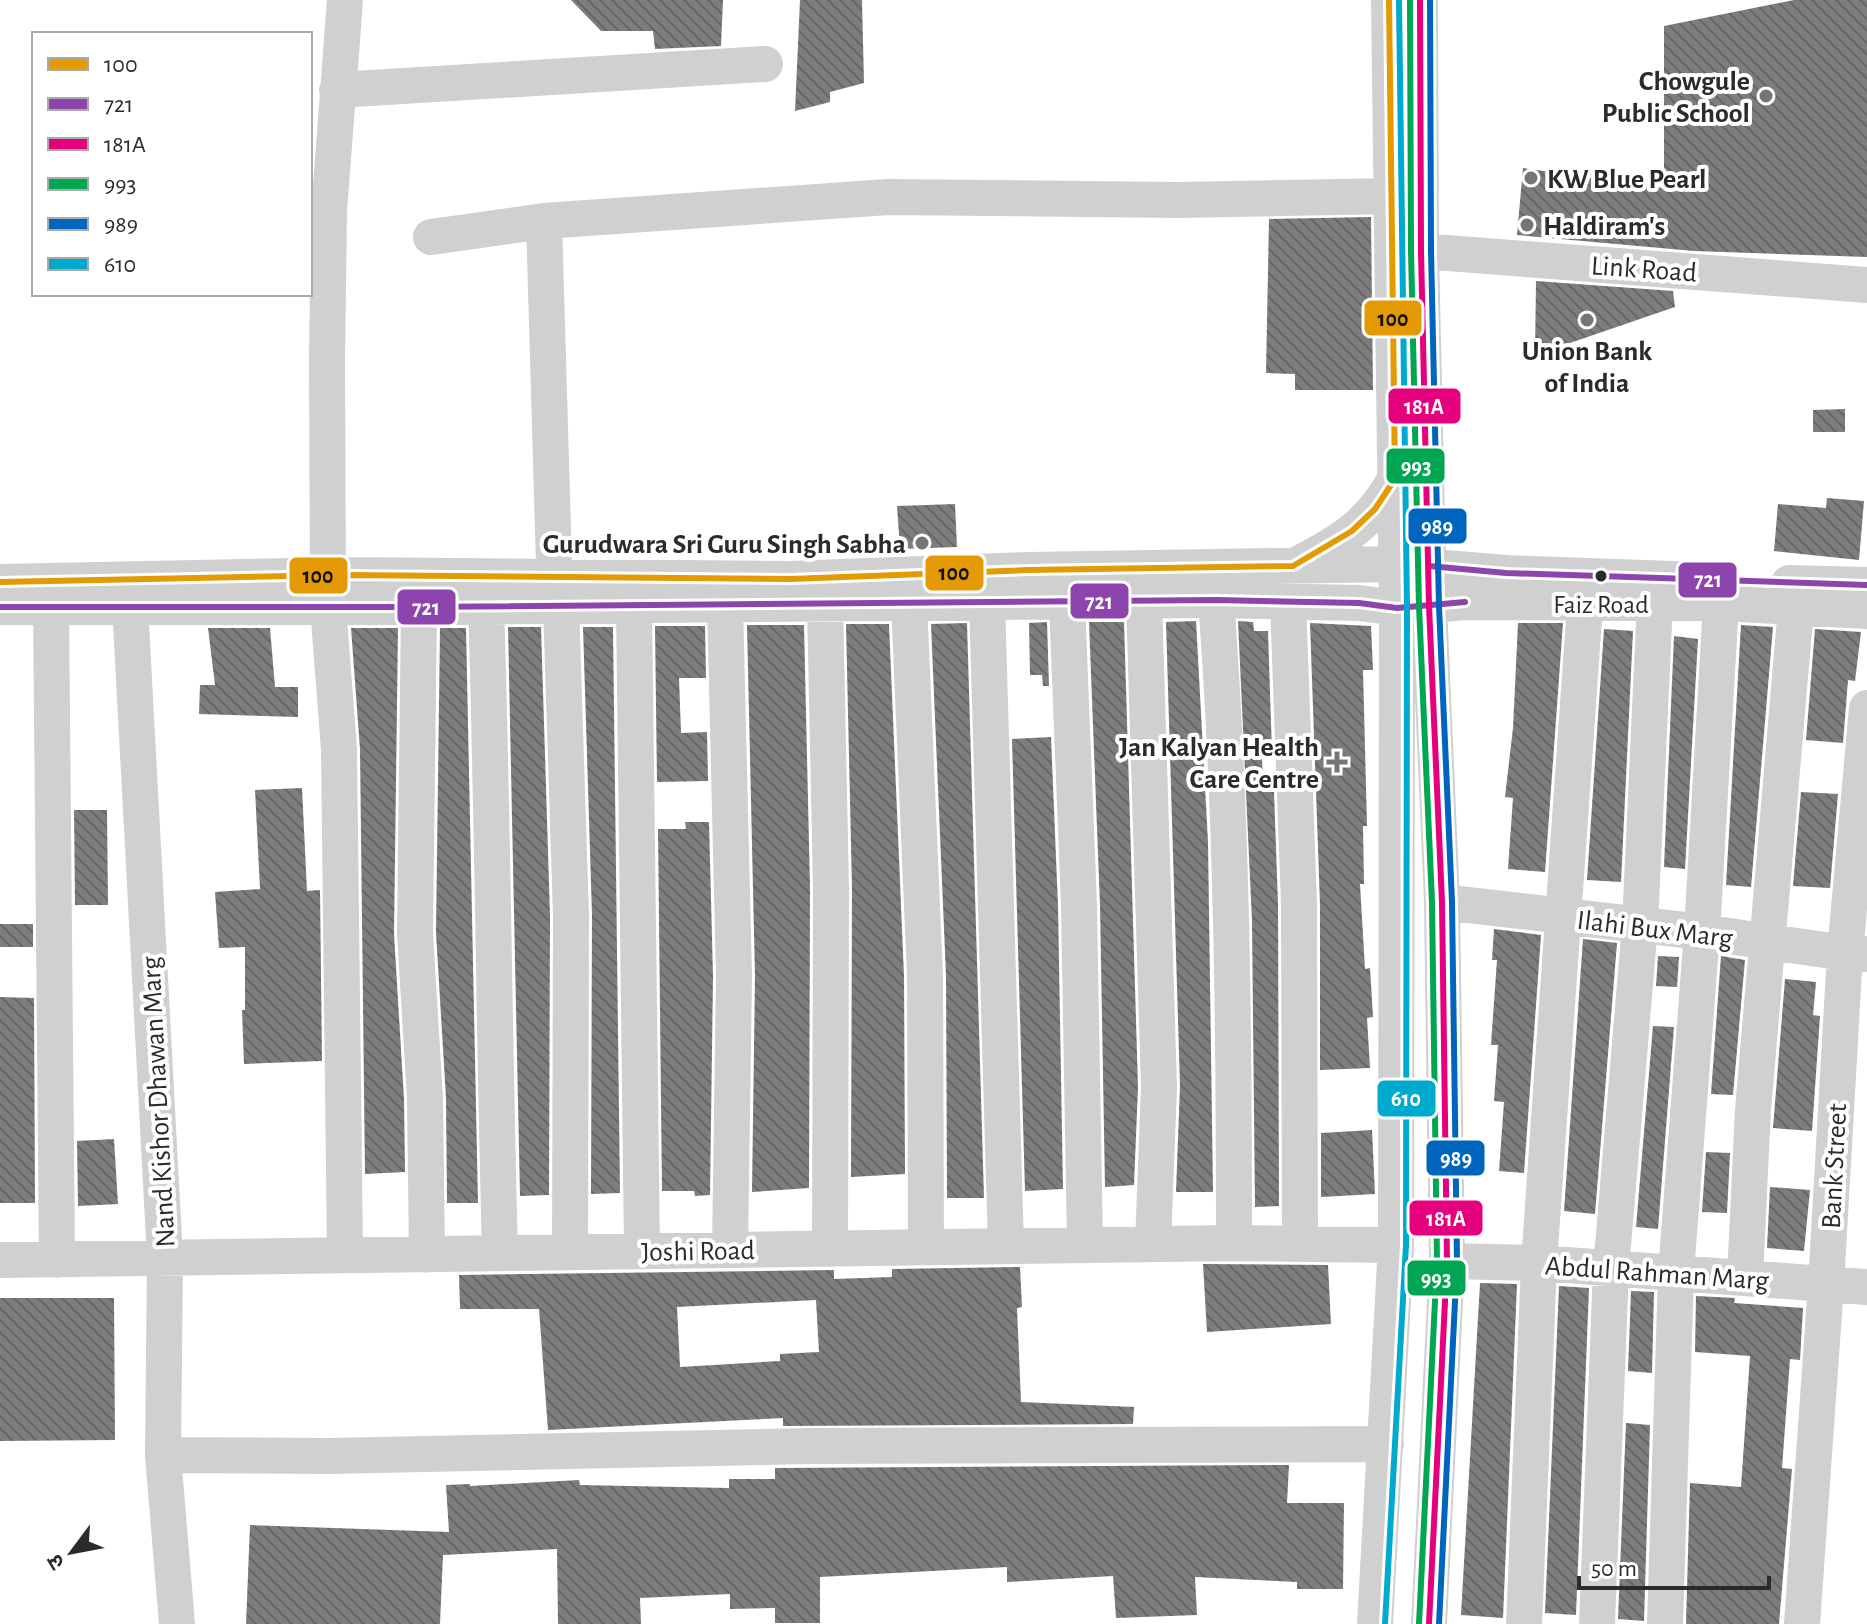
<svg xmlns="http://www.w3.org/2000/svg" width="1867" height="1624" viewBox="0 0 1867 1624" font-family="'Alegreya Sans','Noto Sans Devanagari',sans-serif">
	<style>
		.building { fill: url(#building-back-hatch); fill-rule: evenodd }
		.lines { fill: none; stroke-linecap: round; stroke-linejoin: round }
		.minor { stroke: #d0d0d0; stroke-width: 36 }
		.bus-1-casing { stroke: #fff; stroke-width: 12 }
		.bus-2-casing { stroke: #fff; stroke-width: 12 }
		.bus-3-casing { stroke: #fff; stroke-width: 12 }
		.bus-4-casing { stroke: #fff; stroke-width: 12 }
		.bus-5-casing { stroke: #fff; stroke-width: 12 }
		.bus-6-casing { stroke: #fff; stroke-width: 12 }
		.bus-1 { stroke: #e39a04; stroke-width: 6 }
		.bus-2 { stroke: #8e44ad; stroke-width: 6 }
		.bus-3 { stroke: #e5007d; stroke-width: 6 }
		.bus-4 { stroke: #00a651; stroke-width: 6 }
		.bus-5 { stroke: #0065bd; stroke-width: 6 }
		.bus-6 { stroke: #00a9ce; stroke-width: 6 }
		.poi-dot { fill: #757575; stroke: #fff; stroke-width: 3 }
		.bus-dot { fill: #2b2b2b; stroke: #fff; stroke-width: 3 }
		.labels { text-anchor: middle; stroke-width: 8; stroke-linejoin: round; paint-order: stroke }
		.bus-label { font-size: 26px; fill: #2b2b2b; stroke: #fff }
		.poi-label { font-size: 28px; font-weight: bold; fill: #2b2b2b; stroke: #fff; text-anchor: end }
		.street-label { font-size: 28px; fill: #2b2b2b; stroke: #fff }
		.line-badge { stroke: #fff; stroke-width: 3 }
		.badge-label { font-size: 22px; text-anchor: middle; font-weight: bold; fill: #fff }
		.pale-badge-label { font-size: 22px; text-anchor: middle; font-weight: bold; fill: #111 }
	</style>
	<defs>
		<pattern id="building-back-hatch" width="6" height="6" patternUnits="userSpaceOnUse" patternTransform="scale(2)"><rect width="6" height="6" fill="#7d7d7d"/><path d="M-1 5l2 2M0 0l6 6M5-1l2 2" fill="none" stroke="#676767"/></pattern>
	</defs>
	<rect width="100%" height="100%" fill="#fff"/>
	<path class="building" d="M571,0H723L721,46L655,49L653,31H601Z
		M800,0H862L864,83L830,92V102L795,111Z
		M1794,0H1867V257L1694,251L1517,235L1523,168L1664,188V26Z
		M1371,217L1373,390H1295V374L1266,373L1269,219Z
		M1536,281L1673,291L1675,307L1535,355Z
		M1845,409V432H1813V410Z
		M1827,498L1864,501L1859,560L1774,551L1778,504L1826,508Z
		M955,504L957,547L900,549L897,506Z
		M1196,621L1208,842L1213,1192H1176L1180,1086L1166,622Z
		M1238,621L1253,622L1254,631H1268L1272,753L1262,754L1263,792H1274L1278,904L1279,1206L1255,1207L1252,921Z
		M1047,622L1049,686H1043L1042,675H1030L1029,623Z
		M1089,622H1124L1138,1087L1134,1185L1105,1187L1100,905Z
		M967,623L984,1198H947L946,975L931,624Z
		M1310,623L1371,626L1373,670H1363L1367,826H1363L1364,884H1360L1365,969L1370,968L1373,1017L1367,1018L1370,1068L1320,1070V904Z
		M1518,623H1563L1545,872L1508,869L1513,798L1505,797L1513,728Z
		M846,624H889L904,976L905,1174L851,1177L852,888Z
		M747,625H804L810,888L809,1188L752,1192L755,976Z
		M1741,625L1773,627L1751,887L1726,885Z
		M655,626H705L706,678H679L681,733L707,732L708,781L657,782Z
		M508,627H541L550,916L549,1195L520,1196Z
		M583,627H613L620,1193L591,1194L592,915Z
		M208,628H270L275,687H298V717L199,714L200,685H215Z
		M351,628H398L394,934L404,1099L405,1172L365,1174L360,749Z
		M440,628H466L478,1203H447L446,1098L436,933Z
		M1604,629L1633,631L1621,882L1587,880Z
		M1815,629L1861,632L1855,681L1848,680L1843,743L1806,740Z
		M1674,636L1698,639L1685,869L1664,867Z
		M1051,737L1058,906L1063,1189L1025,1191L1012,739Z
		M302,788L307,891L320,890L322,1061L244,1064L242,1010H245V947L219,948L215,892L260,889L255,790Z
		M1801,792L1838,794L1830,888L1793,886Z
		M74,810H107L108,905H75Z
		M685,822H709L713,976L710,1195L695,1196L694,1191H662L658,829H686Z
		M0,924H33V947H0Z
		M1494,929L1541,935L1524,1173L1499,1171L1504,1102L1494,1101L1498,1045H1491L1497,960H1492Z
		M1583,939L1617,943L1595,1214L1564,1211Z
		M1658,956L1679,957L1677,987L1656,986Z
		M1721,956L1745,960L1733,1095L1711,1094Z
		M1785,979L1816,982L1813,1015L1820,1016L1812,1131L1773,1128Z
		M0,997L34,998L35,1203H0Z
		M1653,1026L1674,1027L1658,1229L1636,1227Z
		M1372,1130L1375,1194L1321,1197V1133Z
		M114,1139L118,1204L78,1206L77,1141Z
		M1706,1152L1730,1153L1727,1213L1702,1212Z
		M1770,1187L1810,1190L1804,1251L1767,1248Z
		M1203,1264L1328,1265L1331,1324L1207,1332Z
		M1020,1267L1022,1307L1017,1308L1021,1402L1134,1407L1133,1424L783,1426V1418L548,1430L539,1309H460L459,1275L834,1270V1279L892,1277V1269ZM816,1300L819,1352L780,1354V1361L680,1367L677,1307Z
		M1480,1283L1517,1284L1503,1618L1461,1615Z
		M1559,1286L1589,1288L1576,1615L1545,1613Z
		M1631,1291L1654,1292L1652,1373L1628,1371Z
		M1696,1296L1735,1298L1734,1303L1803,1308L1800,1360L1790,1359L1782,1468L1792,1469L1779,1624H1686L1690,1483L1741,1487L1750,1356L1695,1352Z
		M0,1298H114L115,1440L0,1441Z
		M1626,1423L1650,1425L1644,1621L1618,1619Z
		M1289,1465L1287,1503H1344L1343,1589H1297V1582L1195,1577L1197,1615L1116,1618L1113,1576L1007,1582V1567L820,1577V1623H775V1608L730,1609V1594L640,1598L641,1624H558L557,1549L443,1555L440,1624H246L250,1525L449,1532L446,1485L470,1484V1486L579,1480L580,1485L729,1488V1479H775V1468Z"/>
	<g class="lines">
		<path class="minor" d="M345,0L329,212L327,360L328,606L339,749L345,1254
			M1420,0L1421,251L1429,606L1442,902L1447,1261L1429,1624
			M337,90L765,64
			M544,221L555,599
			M431,237L544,221L888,197L1178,200L1392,196
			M1421,251L1867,285
			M1300,563C1343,541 1372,522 1395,479
			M0,582L344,575L790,579L1028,570L1397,564L1506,573L1702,580
			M1789,583L1867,585
			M129,586L165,1258L163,1455L177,1624
			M1216,600C1232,814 1234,1029 1234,1243
			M987,601L1006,1246
			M1144,601L1159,1087L1153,1244
			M909,602L925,976L926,1247
			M1067,602L1079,905L1085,1244
			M1288,602L1299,904L1300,1243
			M561,604L571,916L570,1252
			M634,604L642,1251
			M725,604L734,976L730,1250
			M825,604L831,888L830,1249
			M486,605C493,821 494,1037 500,1253
			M0,607H419L1216,600L1359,603L1397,608L1465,602L1721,603L1867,611
			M51,607L57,1260
			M419,607L415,934L425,1098L427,1255
			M1442,902L1702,932L1845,953L1867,954
			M0,1260L1234,1243L1396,1245
			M1447,1261L1539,1263L1867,1287
			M1745,1277L1753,1110L1796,607
			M163,1455L329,1456L810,1446L1386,1444
			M1375,1624L1396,1245L1397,608L1389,0
			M1524,1624L1539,1263L1585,604
			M1597,1624L1611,1269L1640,925L1655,603
			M1665,1624L1676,1273L1702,932L1721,603
			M1802,1624L1826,1285L1845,953L1867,708"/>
		<g class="bus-1-casing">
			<path id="bus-1" d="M0,582L344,575L790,579L1028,570L1293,566L1352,531L1375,509L1395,479L1389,0"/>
		</g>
		<g class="bus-2-casing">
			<path id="bus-2" d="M1429,566L1506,573L1867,585
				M0,607H419L1216,600L1359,603L1397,608L1465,602"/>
		</g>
		<g class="bus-3-casing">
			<path id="bus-3" d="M1420,0L1421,251L1429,606L1442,902L1447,1261L1429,1624"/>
		</g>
		<g class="bus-4-casing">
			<path id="bus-4" d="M1410,0L1411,251L1419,606L1432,902L1437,1261L1419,1624"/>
		</g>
		<g class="bus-5-casing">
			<path id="bus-5" d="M1430,0L1431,251L1439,606L1452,902L1457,1261L1439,1624"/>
		</g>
		<g class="bus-6-casing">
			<path id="bus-6" d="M1385,1624L1406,1245L1407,608L1399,0"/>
		</g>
		<use href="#bus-1" class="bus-1"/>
		<use href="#bus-2" class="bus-2"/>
		<use href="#bus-3" class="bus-3"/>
		<use href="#bus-4" class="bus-4"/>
		<use href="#bus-5" class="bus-5"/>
		<use href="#bus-6" class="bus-6"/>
	</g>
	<g class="poi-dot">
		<circle cx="1766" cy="96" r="8"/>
		<circle cx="1531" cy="178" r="8"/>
		<circle cx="1527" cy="225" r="8"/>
		<circle cx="1587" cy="320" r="8"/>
		<circle cx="922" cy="543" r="8"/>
		<path d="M1333 750h8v8h8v8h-8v8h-8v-8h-8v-8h8z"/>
	</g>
	<circle class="bus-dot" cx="1601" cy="576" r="7"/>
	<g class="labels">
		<g class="bus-label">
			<text x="1601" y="613">Faiz Road</text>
		</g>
		<g class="poi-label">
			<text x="1750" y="90">Chowgule<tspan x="1750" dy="32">Public School</tspan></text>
			<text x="1547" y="188" text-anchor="start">KW Blue Pearl</text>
			<text x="1543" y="235" text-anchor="start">Haldiram's</text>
			<text x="1587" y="360" text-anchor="middle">Union Bank<tspan x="1587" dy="32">of India</tspan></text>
			<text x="906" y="553">Gurudwara Sri Guru Singh Sabha</text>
			<text x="1319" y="756">Jan Kalyan Health<tspan x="1319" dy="32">Care Centre</tspan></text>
		</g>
		<g class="street-label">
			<text transform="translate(1644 268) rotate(4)" y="10">Link Road</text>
			<text transform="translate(1655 928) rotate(7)" y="10">Ilahi Bux Marg</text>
			<text transform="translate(157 1102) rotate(-93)" y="10">Nand Kishor Dhawan Marg</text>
			<text transform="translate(1833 1166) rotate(-87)" y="10">Bank Street</text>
			<text transform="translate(698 1250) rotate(-1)" y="10">Joshi Road</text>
			<text transform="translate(1657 1272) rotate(4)" y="10">Abdul Rahman Marg</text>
		</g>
	</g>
	<g class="line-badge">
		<rect x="1363" y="299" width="60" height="38" rx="8" fill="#e39a04"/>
		<rect x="1387" y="387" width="75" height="38" rx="8" fill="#e5007d"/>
		<rect x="1385" y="447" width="61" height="38" rx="8" fill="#00a651"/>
		<rect x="1407" y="507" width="61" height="38" rx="8" fill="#0065bd"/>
		<rect x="924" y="554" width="61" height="38" rx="8" fill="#e39a04"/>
		<rect x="288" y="556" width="61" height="39" rx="8" fill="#e39a04"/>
		<rect x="1677" y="561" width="61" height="38" rx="8" fill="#8e44ad"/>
		<rect x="1069" y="582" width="61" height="38" rx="8" fill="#8e44ad"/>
		<rect x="396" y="588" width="61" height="38" rx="8" fill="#8e44ad"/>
		<rect x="1376" y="1079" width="61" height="39" rx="8" fill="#00a9ce"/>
		<rect x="1425" y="1139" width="61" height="38" rx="8" fill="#0065bd"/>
		<rect x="1408" y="1199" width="76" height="38" rx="8" fill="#e5007d"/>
		<rect x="1406" y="1259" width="61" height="38" rx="8" fill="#00a651"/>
	</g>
	<g class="badge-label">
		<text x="1424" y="414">181A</text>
		<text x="1416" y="474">993</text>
		<text x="1437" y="534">989</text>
		<text x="1708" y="587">721</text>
		<text x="1099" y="609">721</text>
		<text x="426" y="615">721</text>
		<text x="1406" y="1106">610</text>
		<text x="1456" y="1166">989</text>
		<text x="1446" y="1226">181A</text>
		<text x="1436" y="1286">993</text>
	</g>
	<g class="pale-badge-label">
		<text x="1393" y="326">100</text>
		<text x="954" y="580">100</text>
		<text x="318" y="583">100</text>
	</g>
	<rect x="32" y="32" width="280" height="264" fill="#ffffff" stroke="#aaaaaa" stroke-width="2"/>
	<rect x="48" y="58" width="40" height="12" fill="#e39a04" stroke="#aaaaaa" stroke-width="2"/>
	<text x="104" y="72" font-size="24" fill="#2b2b2b">100</text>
	<rect x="48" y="98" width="40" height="12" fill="#8e44ad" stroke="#aaaaaa" stroke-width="2"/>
	<text x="104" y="112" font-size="24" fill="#2b2b2b">721</text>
	<rect x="48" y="138" width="40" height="12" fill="#e5007d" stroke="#aaaaaa" stroke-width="2"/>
	<text x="104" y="152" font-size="24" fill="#2b2b2b">181A</text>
	<rect x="48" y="178" width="40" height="12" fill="#00a651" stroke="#aaaaaa" stroke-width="2"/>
	<text x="104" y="192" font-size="24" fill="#2b2b2b">993</text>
	<rect x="48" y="218" width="40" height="12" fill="#0065bd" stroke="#aaaaaa" stroke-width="2"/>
	<text x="104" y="232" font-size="24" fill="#2b2b2b">989</text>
	<rect x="48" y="258" width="40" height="12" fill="#00a9ce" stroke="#aaaaaa" stroke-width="2"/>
	<text x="104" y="272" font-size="24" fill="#2b2b2b">610</text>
	<g transform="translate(72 1552) rotate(238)" stroke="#ffffff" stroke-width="6" paint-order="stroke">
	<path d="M0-6L14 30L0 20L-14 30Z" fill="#2b2b2b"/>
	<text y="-12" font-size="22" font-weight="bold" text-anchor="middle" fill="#2b2b2b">उ</text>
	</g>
	<path d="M1579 1576v12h190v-12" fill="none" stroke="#2b2b2b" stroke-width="4"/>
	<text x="1591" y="1576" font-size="24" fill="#2b2b2b" stroke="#ffffff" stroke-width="6" paint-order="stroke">50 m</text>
</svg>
